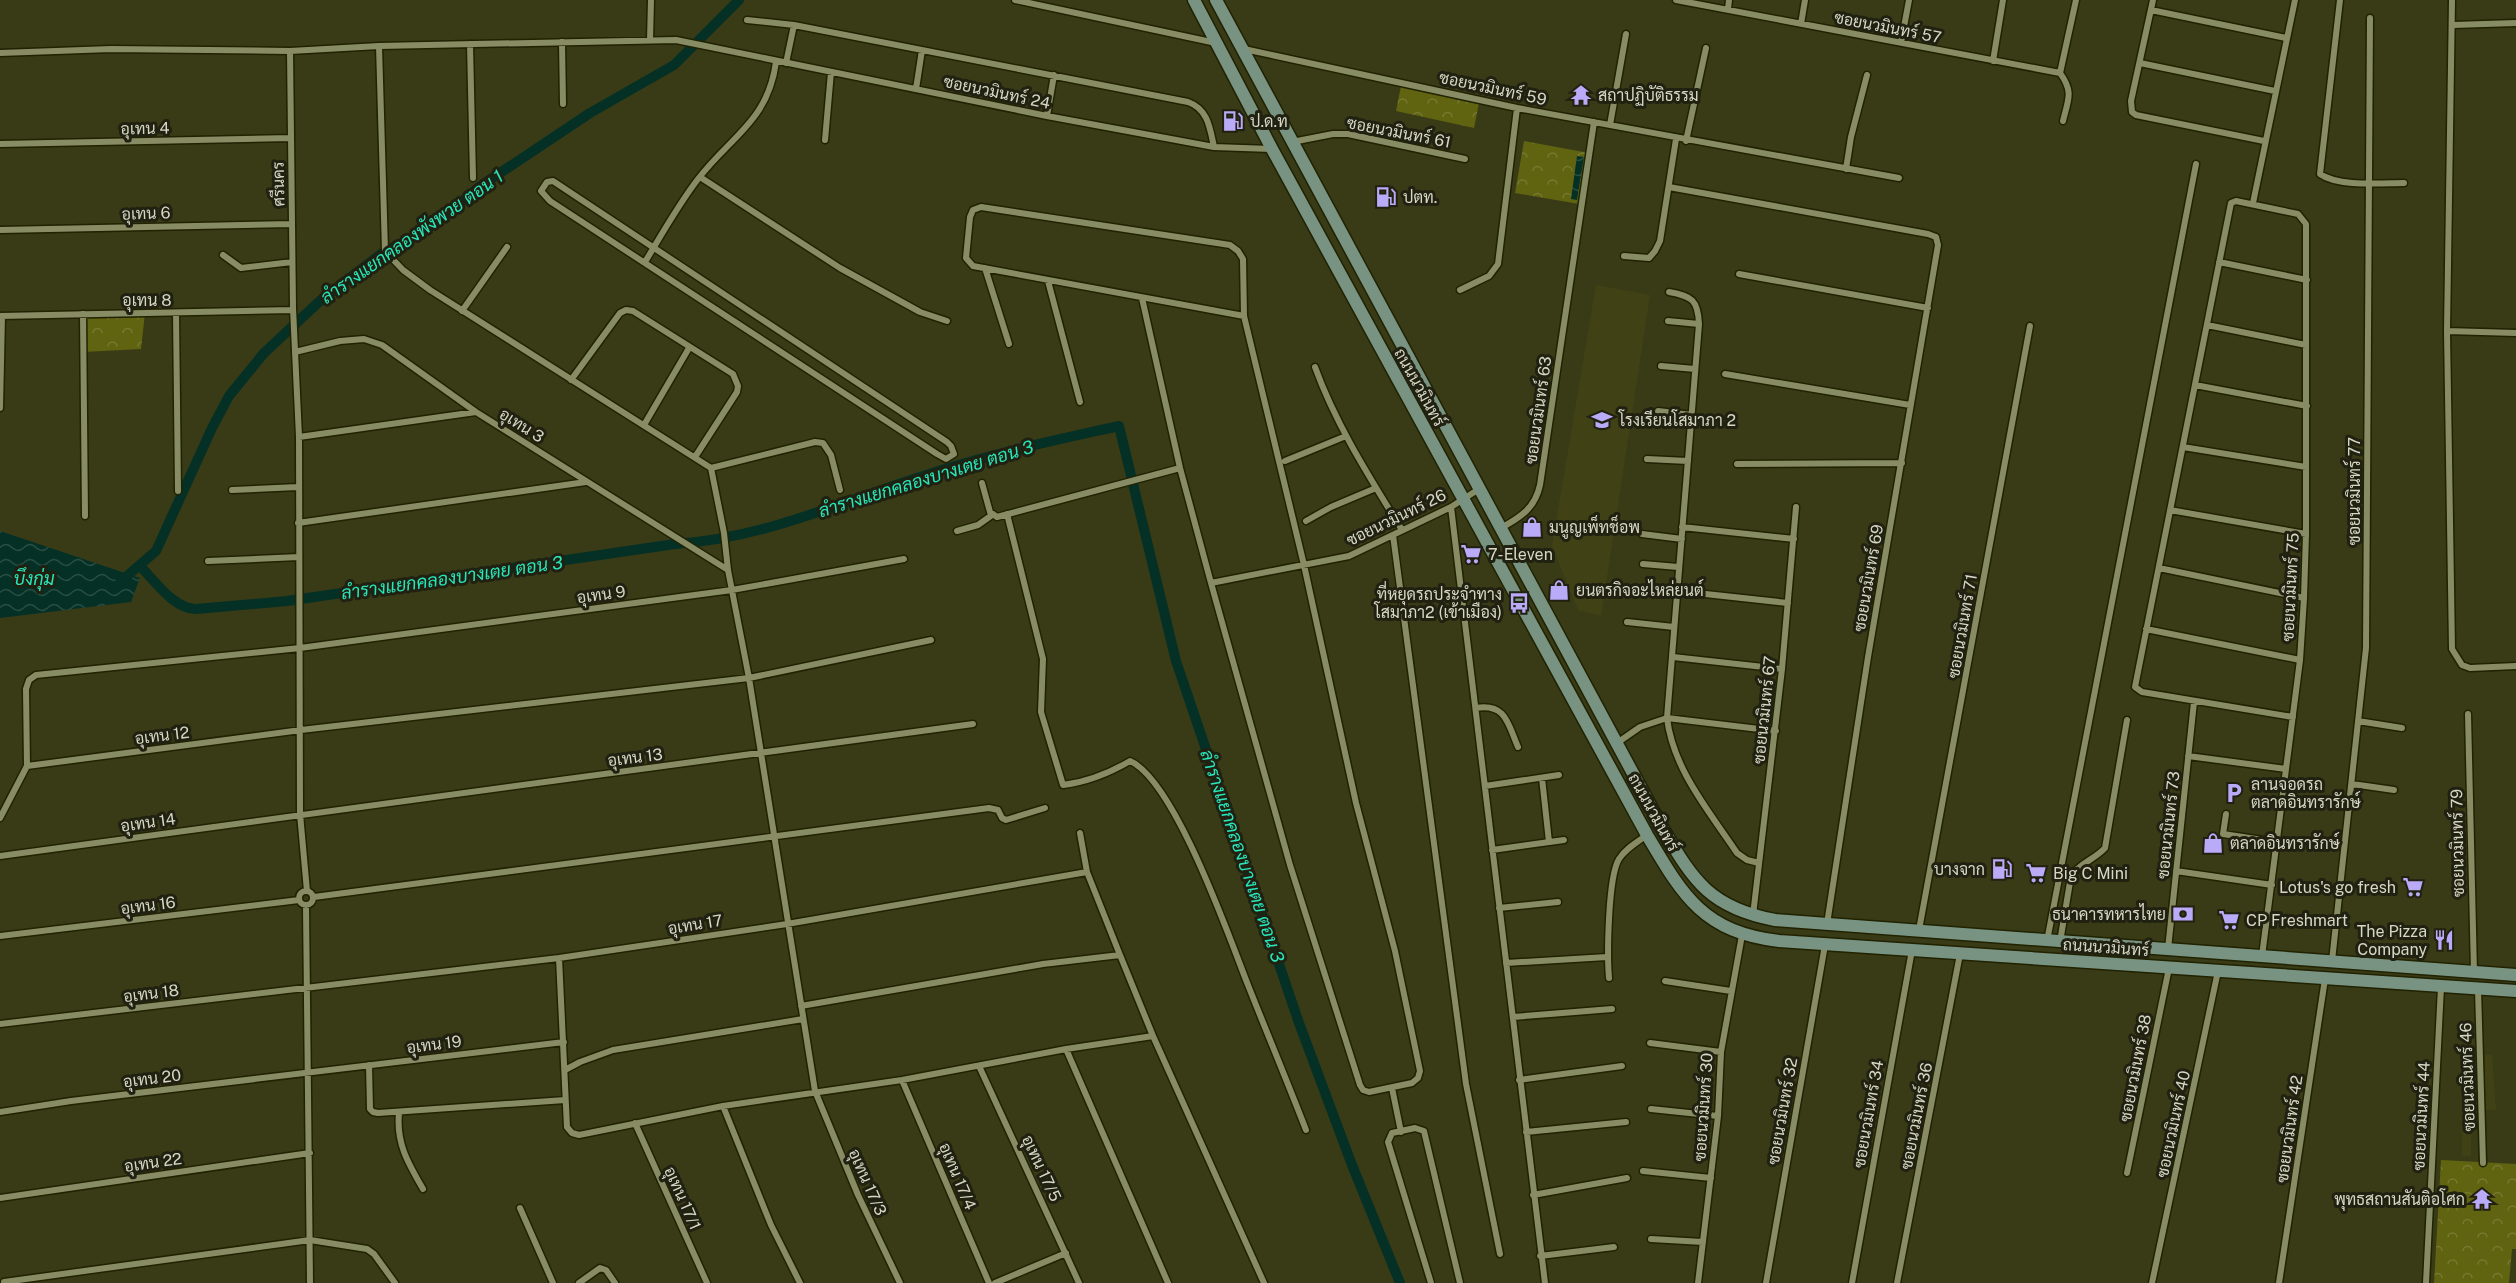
<svg xmlns="http://www.w3.org/2000/svg" width="2516" height="1283" viewBox="0 0 2516 1283" font-family="'Public Sans',Sarabun,sans-serif">
	<style>
		.built { fill: #404215 }
		.forest { fill: url(#forest-crowns) }
		.water { fill: url(#water-waves) }
		.lines { fill: none; stroke-linecap: round; stroke-linejoin: round }
		.canal { stroke: #053025; stroke-width: 10 }
		.street-casing { stroke: #202200; stroke-width: 9 }
		.secondary-casing { stroke: #202200; stroke-width: 15 }
		.street { stroke: #888c65; stroke-width: 6 }
		.secondary { stroke: #799383; stroke-width: 12 }
		.labels { text-anchor: middle; stroke-width: 6; stroke-linejoin: round; paint-order: stroke }
		.street-label { font-size: 16px; fill: #d6d8c4; stroke: #202111 }
		.poi-label { font-size: 16px; fill: #d6d8c4; stroke: #202111; text-anchor: start }
		.water-label { font-size: 18px; font-style: italic; fill: #28e6bb; stroke: #202111 }
	</style>
	<defs>
		<pattern id="forest-crowns" width="20" height="18" patternUnits="userSpaceOnUse" patternTransform="scale(1.5)"><rect width="20" height="18" fill="#60630f"/><path d="M2 6a3 3 0 1 1 6 0M12 15a3 3 0 1 1 6 0" fill="none" stroke="#767930"/></pattern>
		<pattern id="water-waves" width="16" height="10" patternUnits="userSpaceOnUse" patternTransform="scale(1.5)"><rect width="16" height="10" fill="#053025"/><path d="M0 5q4-4 8 0t8 0" fill="none" stroke="#294d43"/></pattern>
	</defs>
	<rect width="100%" height="100%" fill="#393b17"/>
	<path class="built" d="M1596,285L1650,295L1601,616L1578,610L1552,546Z
		M2464,1039H2473L2471,1156H2462Z
		M2485,1055H2492L2496,1110H2485Z"/>
	<path class="forest" d="M1401,86L1479,103L1474,128L1396,111Z
		M1524,141L1589,153L1579,204L1515,193Z
		M145,313L141,349L83,352V314Z
		M2441,1160L2516,1164V1249H2512L2509,1283H2434Z"/>
	<path class="water" d="M1577,156L1584,157L1577,200L1571,199Z
		M0,531L140,578L131,602L0,618Z"/>
	<g class="lines">
		<path class="canal" d="M140,566C155,581 174,609 196,609L287,601L675,544C760,539 839,503 920,477C985,455 1052,441 1119,426L1176,661L1299,1023L1352,1165L1400,1283
			M120,582L156,551L212,428L229,396L264,353L321,300L385,251L413,238L440,220L479,187L590,113L674,65L739,0"/>
		<g class="street-casing">
			<path id="street" d="M1015,0L1216,43
				M1676,0L2060,73
				M2153,0L2131,101L2132,112L2136,115L2264,141
				M2340,0L2320,174C2338,187 2382,183 2404,183
				M2452,0L2447,331L2452,649L2462,665L2470,668L2516,666
				M1728,9L1729,0
				M2151,10L2286,38
				M747,20L794,25L1188,102C1208,109 1210,128 1214,147
				M1801,24L1805,0
				M2453,25L2516,23
				M650,40L651,0
				M562,42L563,104
				M1901,43L1909,0
				M470,44L473,178
				M379,46L385,251L403,270L430,290L711,468L815,442L823,443L831,455L840,490
				M1244,49L1517,108L1899,178
				M290,51L293,308L299,437L300,814L307,891
				M0,53L111,49L290,51L379,46L676,40L1047,116L1214,147L1271,149
				M1993,61L2003,0
				M786,63L794,25
				M2140,63L2275,91
				M916,89L922,50
				M1047,116L1054,75
				M2063,121C2068,100 2074,92 2060,73L2076,0
				M1610,125L1626,34
				M825,140L831,72
				M1686,141L1706,48
				M1292,142L1333,134H1348L1465,159
				M0,144L291,138
				M1846,169L1851,137L1867,75
				M700,177L840,268L920,312L947,321
				M553,181L947,442L951,446L954,454L946,459L937,454L550,201L541,191L547,182Z
				M1669,187L1928,234L1936,237L1938,245L1868,657L1827,924
				M2253,203L2295,0
				M0,230L292,224
				M223,255L241,268L292,262
				M1624,256L1649,258L1655,251L1660,241L1676,139
				M645,262C662,234 678,205 698,179C731,136 768,121 776,62
				M2219,262L2307,280
				M985,268L1009,344
				M1739,274L1928,308
				M1048,281L1080,402
				M1460,290L1489,276L1498,264L1517,108
				M1669,292C1692,296 1698,300 1699,324L1667,718C1673,769 1709,811 1737,853L1747,860L1759,863
				M1142,298L1180,468L1211,583L1290,865L1360,1085L1363,1090L1369,1092L1412,1083L1418,1078L1420,1071L1395,951L1356,803L1304,565L1244,316L1243,259L1238,251L1230,245L981,207L973,210L970,217L966,258L973,266L1244,316
				M462,311L507,247
				M176,313L178,491
				M83,314L85,516
				M0,316L293,310
				M1668,321L1699,324
				M2207,325L2306,345
				M2447,331L2516,333
				M295,352L340,341L364,339L382,345L476,412L728,570
				M1661,366L1695,369
				M1315,367C1336,425 1370,478 1402,530
				M1725,374L1910,405
				M571,380L620,313L626,310L633,311L733,374L738,386L737,392L695,457
				M2195,385L2307,406
				M0,408L2,316
				M1658,411L1692,415
				M644,425L689,348
				M299,437L476,412
				M2183,447L2306,467
				M1647,459L1688,461
				M1285,461L1346,436
				M1737,464L1902,463
				M711,468L724,533L728,570L749,678L815,1091L858,1195L900,1283
				M982,483L990,512L997,517L1180,468
				M232,490L298,487
				M1451,507L1545,1283
				M2170,510L2306,534
				M1007,514L1043,659L1041,712L1063,785C1088,782 1108,774 1130,761C1175,781 1229,937 1248,985C1267,1033 1287,1081 1306,1130
				M1306,521L1331,507L1376,488
				M298,523L586,482
				M1682,527L1794,539
				M1501,528C1521,517 1535,508 1540,485L1594,122
				M957,531L978,525L992,515
				M1642,534L1682,539
				M1393,535L1466,1084L1500,1254
				M208,561L299,557
				M1643,564L1678,567
				M2159,568L2304,598
				M1211,583L1349,556L1451,507L1479,489
				M1678,591L1788,603
				M1627,622L1674,627
				M2146,629L2300,660
				M1673,657L1782,669
				M1476,708C1506,703 1508,724 1518,747
				M2468,714L2474,972
				M2358,721L2402,728
				M1617,743L1640,727L1667,718L1776,731
				M2188,756L2286,769
				M27,766L301,730L749,678L931,640
				M1542,778L1549,842
				M2352,784L2394,790
				M1485,786L1559,775
				M2226,814L2223,834L2276,842
				M0,818L27,766L26,689L29,680L36,675L300,648L732,590L904,559
				M1080,833L1087,872L1120,955L1153,1036L1264,1283
				M1492,850L1564,840
				M0,856L973,724
				M2176,871L2272,885
				M299 898a7 7 0 1 1 14 0a7 7 0 1 1-14 0Z
				M314,897L989,808L998,810L1002,818L1006,820L1045,808
				M306,906L310,1283
				M1499,908L1558,902
				M1753,915L1782,669L1796,507
				M1919,930L2030,326
				M0,936L299,900
				M2047,941L2196,164
				M2060,942L2071,876C2080,863 2095,859 2105,848L2127,720
				M2168,949L2194,702
				M2262,956L2300,660L2304,598L2306,534V224L2298,214L2236,201L2231,203L2135,687L2142,692L2293,717
				M559,958L567,1127L572,1133L579,1135L723,1106L902,1080L1066,1049L1153,1036
				M2332,961L2366,648L2370,18
				M1506,963L1607,957
				M1609,978C1607,955 1608,877 1619,859C1625,849 1637,842 1647,835
				M1665,981L1731,991
				M2478,989L2483,1163
				M801,1006L1043,964L1120,955
				M1513,1017L1612,1009
				M0,1024L559,958L787,924L1087,872
				M1650,1043L1721,1052
				M1066,1049L1168,1283
				M369,1065L370,1109L373,1112L378,1113L565,1100
				M979,1066L1079,1283
				M565,1070L580,1062L613,1050L803,1019
				M902,1080L989,1283
				M1519,1080L1622,1066
				M1392,1088L1401,1132
				M723,1106L771,1225L800,1283
				M1651,1109L1718,1116
				M0,1112L71,1101L564,1042
				M399,1113C396,1143 408,1163 423,1189
				M635,1123L707,1283
				M1526,1132L1626,1122
				M1643,1171L1711,1178
				M2127,1173L2169,968
				M1533,1195L1627,1178
				M0,1198L310,1153
				M520,1208L553,1283
				M1651,1239L1703,1242
				M1540,1256L1614,1247
				M4,1282L310,1240L367,1249L374,1254L395,1283
				M579,1283L600,1268L606,1270L615,1283
				M995,1283L1066,1253
				M1431,1283L1388,1142L1392,1133L1415,1128L1424,1131L1460,1283
				M1698,1283L1718,1116L1721,1052L1742,935
				M1766,1283L1825,945
				M1852,1283L1912,950
				M1897,1283L1960,954
				M2152,1283L2218,971
				M2279,1283L2325,979
				M2426,1283L2441,987"/>
		</g>
		<g class="secondary-casing">
			<path id="secondary" d="M1194,0L1272,149L1647,835C1683,896 1703,932 1779,941L2516,991
				M1216,0L1663,829C1694,882 1711,908 1775,920L2516,975"/>
		</g>
		<use href="#street" class="street"/>
		<use href="#secondary" class="secondary"/>
	</g>
	<defs>
		<g id="temple-bare" transform="scale(1.62)"><path d="M0-6L5-2H3V0L6.5 2.5H4V6H1.5V3h-3V6H-4V2.5H-6.5L-3 0V-2H-5Z" fill="#b9abf7" stroke="#202111" stroke-width="2.5" paint-order="stroke"/></g>
		<g id="fuel-bare" transform="scale(1.62)"><path d="M-5.5-6h7V0h2V4h1.3V-2.5L3-4.5l.8-.8L6-3V5H2.5V1h-1V6h-7ZM-4.2-4.7v3.2H.2V-4.7Z" fill="#b9abf7" stroke="#202111" stroke-width="2.5" paint-order="stroke"/></g>
		<g id="school-bare" transform="scale(1.62)"><path d="M0-5L7-2L0 1L-7-2ZM-4 1L0 2.5L4 1V4Q0 6-4 4Z" fill="#b9abf7" stroke="#202111" stroke-width="2.5" paint-order="stroke"/></g>
		<g id="shop-bare" transform="scale(1.62)"><path d="M-5-2.5h2.3a2.7 3.5 0 0 1 5.4 0H5L5.5 6h-11ZM-1.5-2.5h3a1.5 2.3 0 0 0-3 0Z" fill="#b9abf7" stroke="#202111" stroke-width="2.5" paint-order="stroke"/></g>
		<g id="supermarket-bare" transform="scale(1.62)"><path d="M-6-5.5h2.5l.6 2H6L4.5 2H-2.5L-4.4-4H-6ZM-1.5 3.2a1.3 1.3 0 1 0 .1 0ZM3 3.2a1.3 1.3 0 1 0 .1 0Z" fill="#b9abf7" stroke="#202111" stroke-width="2.5" paint-order="stroke"/></g>
		<g id="bus-bare" transform="scale(1.62)"><path d="M-5-6H5V4H4V6H2V4H-2V6H-4V4H-5ZM-3.5-4V0h7V-4ZM-3.5 1.2v1.5H-2V1.2ZM2 1.2v1.5H3.5V1.2Z" fill="#b9abf7" stroke="#202111" stroke-width="2.5" paint-order="stroke"/></g>
		<g id="parking-bare" transform="scale(1.62)"><path d="M-3.5-5.5H1a3.5 3.5 0 0 1 0 7H-1V5.5H-3.5ZM-1-3.4V-.6H.8a1.4 1.4 0 0 0 0-2.8Z" fill="#b9abf7" stroke="#202111" stroke-width="2.5" paint-order="stroke"/></g>
		<g id="bank-bare" transform="scale(1.62)"><path d="M-6-4H6V4H-6ZM0-2.3a2.3 2.3 0 1 0 0 4.6a2.3 2.3 0 1 0 0-4.6Z" fill="#b9abf7" stroke="#202111" stroke-width="2.5" paint-order="stroke"/></g>
		<g id="restaurant-bare" transform="scale(1.62)"><path d="M-5-6h1v4h1v-4h1v4h1v-4h1v5L-1.5 .5V6h-2V.5L-5-1ZM5-6V6H3V1.5H1.5Q1.5-4 5-6Z" fill="#b9abf7" stroke="#202111" stroke-width="2.5" paint-order="stroke"/></g>
	</defs>
	<g fill-rule="evenodd">
		<use href="#temple-bare" x="1581" y="95"/>
		<use href="#fuel-bare" x="1233" y="121"/>
		<use href="#fuel-bare" x="1386" y="197"/>
		<use href="#school-bare" x="1602" y="420"/>
		<use href="#shop-bare" x="1532" y="527"/>
		<use href="#supermarket-bare" x="1471" y="554"/>
		<use href="#shop-bare" x="1559" y="590"/>
		<use href="#bus-bare" x="1519" y="603"/>
		<use href="#parking-bare" x="2234" y="793"/>
		<use href="#shop-bare" x="2213" y="843"/>
		<use href="#fuel-bare" x="2002" y="869"/>
		<use href="#supermarket-bare" x="2036" y="873"/>
		<use href="#supermarket-bare" x="2413" y="887"/>
		<use href="#bank-bare" x="2183" y="914"/>
		<use href="#supermarket-bare" x="2229" y="920"/>
		<use href="#restaurant-bare" x="2444" y="940"/>
		<use href="#temple-bare" x="2482" y="1199"/>
	</g>
	<g class="labels">
		<g class="street-label">
			<text transform="translate(1888 27) rotate(11)" y="6">ซอยนวมินทร์ 57</text>
			<text transform="translate(1493 88) rotate(12)" y="6">ซอยนวมินทร์ 59</text>
			<text transform="translate(997 92) rotate(12)" y="6">ซอยนวมินทร์ 24</text>
			<text transform="translate(145 128) rotate(-1)" y="6">อุเทน 4</text>
			<text transform="translate(1399 132) rotate(11)" y="6">ซอยนวมินทร์ 61</text>
			<text transform="translate(278 184) rotate(-91)" y="6">ศรีนคร</text>
			<text transform="translate(146 213) rotate(-2)" y="6">อุเทน 6</text>
			<text x="147" y="306">อุเทน 8</text>
			<text transform="translate(1420 387) rotate(61)" y="6">ถนนนวมินทร์</text>
			<text transform="translate(1538 410) rotate(-82)" y="6">ซอยนวมินทร์ 63</text>
			<text transform="translate(522 425) rotate(32)" y="6">อุเทน 3</text>
			<text transform="translate(2354 491) rotate(-90)" y="6">ซอยนวมินทร์ 77</text>
			<text transform="translate(1396 517) rotate(-26)" y="6">ซอยนวมินทร์ 26</text>
			<text transform="translate(1868 578) rotate(-80)" y="6">ซอยนวมินทร์ 69</text>
			<text transform="translate(2290 587) rotate(-87)" y="6">ซอยนวมินทร์ 75</text>
			<text transform="translate(601 594) rotate(-8)" y="6">อุเทน 9</text>
			<text transform="translate(1962 626) rotate(-80)" y="6">ซอยนวมินทร์ 71</text>
			<text transform="translate(1764 710) rotate(-84)" y="6">ซอยนวมินทร์ 67</text>
			<text transform="translate(162 735) rotate(-7)" y="6">อุเทน 12</text>
			<text transform="translate(635 757) rotate(-7)" y="6">อุเทน 13</text>
			<text transform="translate(1654 812) rotate(61)" y="6">ถนนนวมินทร์</text>
			<text transform="translate(148 822) rotate(-8)" y="6">อุเทน 14</text>
			<text transform="translate(2168 825) rotate(-84)" y="6">ซอยนวมินทร์ 73</text>
			<text transform="translate(2457 843) rotate(-91)" y="6">ซอยนวมินทร์ 79</text>
			<text transform="translate(148 905) rotate(-7)" y="6">อุเทน 16</text>
			<text transform="translate(695 924) rotate(-9)" y="6">อุเทน 17</text>
			<text transform="translate(2106 947) rotate(4)" y="6">ถนนนวมินทร์</text>
			<text transform="translate(151 993) rotate(-7)" y="6">อุเทน 18</text>
			<text transform="translate(434 1044) rotate(-7)" y="6">อุเทน 19</text>
			<text transform="translate(2135 1068) rotate(-79)" y="6">ซอยนวมินทร์ 38</text>
			<text transform="translate(2467 1077) rotate(-92)" y="6">ซอยนวมินทร์ 46</text>
			<text transform="translate(152 1078) rotate(-7)" y="6">อุเทน 20</text>
			<text transform="translate(1703 1107) rotate(-86)" y="6">ซอยนวมินทร์ 30</text>
			<text transform="translate(1782 1111) rotate(-80)" y="6">ซอยนวมินทร์ 32</text>
			<text transform="translate(1868 1114) rotate(-80)" y="6">ซอยนวมินทร์ 34</text>
			<text transform="translate(1916 1116) rotate(-79)" y="6">ซอยนวมินทร์ 36</text>
			<text transform="translate(2421 1116) rotate(-87)" y="6">ซอยนวมินทร์ 44</text>
			<text transform="translate(2173 1124) rotate(-78)" y="6">ซอยนวมินทร์ 40</text>
			<text transform="translate(2289 1129) rotate(-82)" y="6">ซอยนวมินทร์ 42</text>
			<text transform="translate(153 1162) rotate(-8)" y="6">อุเทน 22</text>
			<text transform="translate(1042 1168) rotate(65)" y="6">อุเทน 17/5</text>
			<text transform="translate(958 1176) rotate(67)" y="6">อุเทน 17/4</text>
			<text transform="translate(868 1182) rotate(66)" y="6">อุเทน 17/3</text>
			<text transform="translate(683 1198) rotate(66)" y="6">อุเทน 17/1</text>
		</g>
		<g class="poi-label">
			<text x="1598" y="101">สถาปฏิบัติธรรม</text>
			<text x="1250" y="127">ป.ด.ท</text>
			<text x="1403" y="203">ปตท.</text>
			<text x="1619" y="426">โรงเรียนโสมาภา 2</text>
			<text x="1549" y="533">มนูญเพ็ทช็อพ</text>
			<text x="1488" y="560">7-Eleven</text>
			<text x="1576" y="596">ยนตรกิจอะไหล่ยนต์</text>
			<text x="1502" y="600" text-anchor="end">ที่หยุดรถประจำทาง<tspan x="1502" dy="18">โสมาภา2 (เข้าเมือง)</tspan></text>
			<text x="2251" y="790">ลานจอดรถ<tspan x="2251" dy="18">ตลาดอินทรารักษ์</tspan></text>
			<text x="2230" y="849">ตลาดอินทรารักษ์</text>
			<text x="1985" y="875" text-anchor="end">บางจาก</text>
			<text x="2053" y="879">Big C Mini</text>
			<text x="2396" y="893" text-anchor="end">Lotus's go fresh</text>
			<text x="2166" y="920" text-anchor="end">ธนาคารทหารไทย</text>
			<text x="2246" y="926">CP Freshmart</text>
			<text x="2427" y="937" text-anchor="end">The Pizza<tspan x="2427" dy="18">Company</tspan></text>
			<text x="2465" y="1205" text-anchor="end">พุทธสถานสันติอโศก</text>
		</g>
		<g class="water-label">
			<text transform="translate(412 237) rotate(-35)" y="6">ลำรางแยกคลองพังพวย ตอน 1</text>
			<text transform="translate(926 479) rotate(-17)" y="6">ลำรางแยกคลองบางเตย ตอน 3</text>
			<text transform="translate(452 578) rotate(-8)" y="6">ลำรางแยกคลองบางเตย ตอน 3</text>
			<text x="34" y="585">บึงกุ่ม</text>
			<text transform="translate(1242 856) rotate(71)" y="6">ลำรางแยกคลองบางเตย ตอน 3</text>
		</g>
	</g>
</svg>
